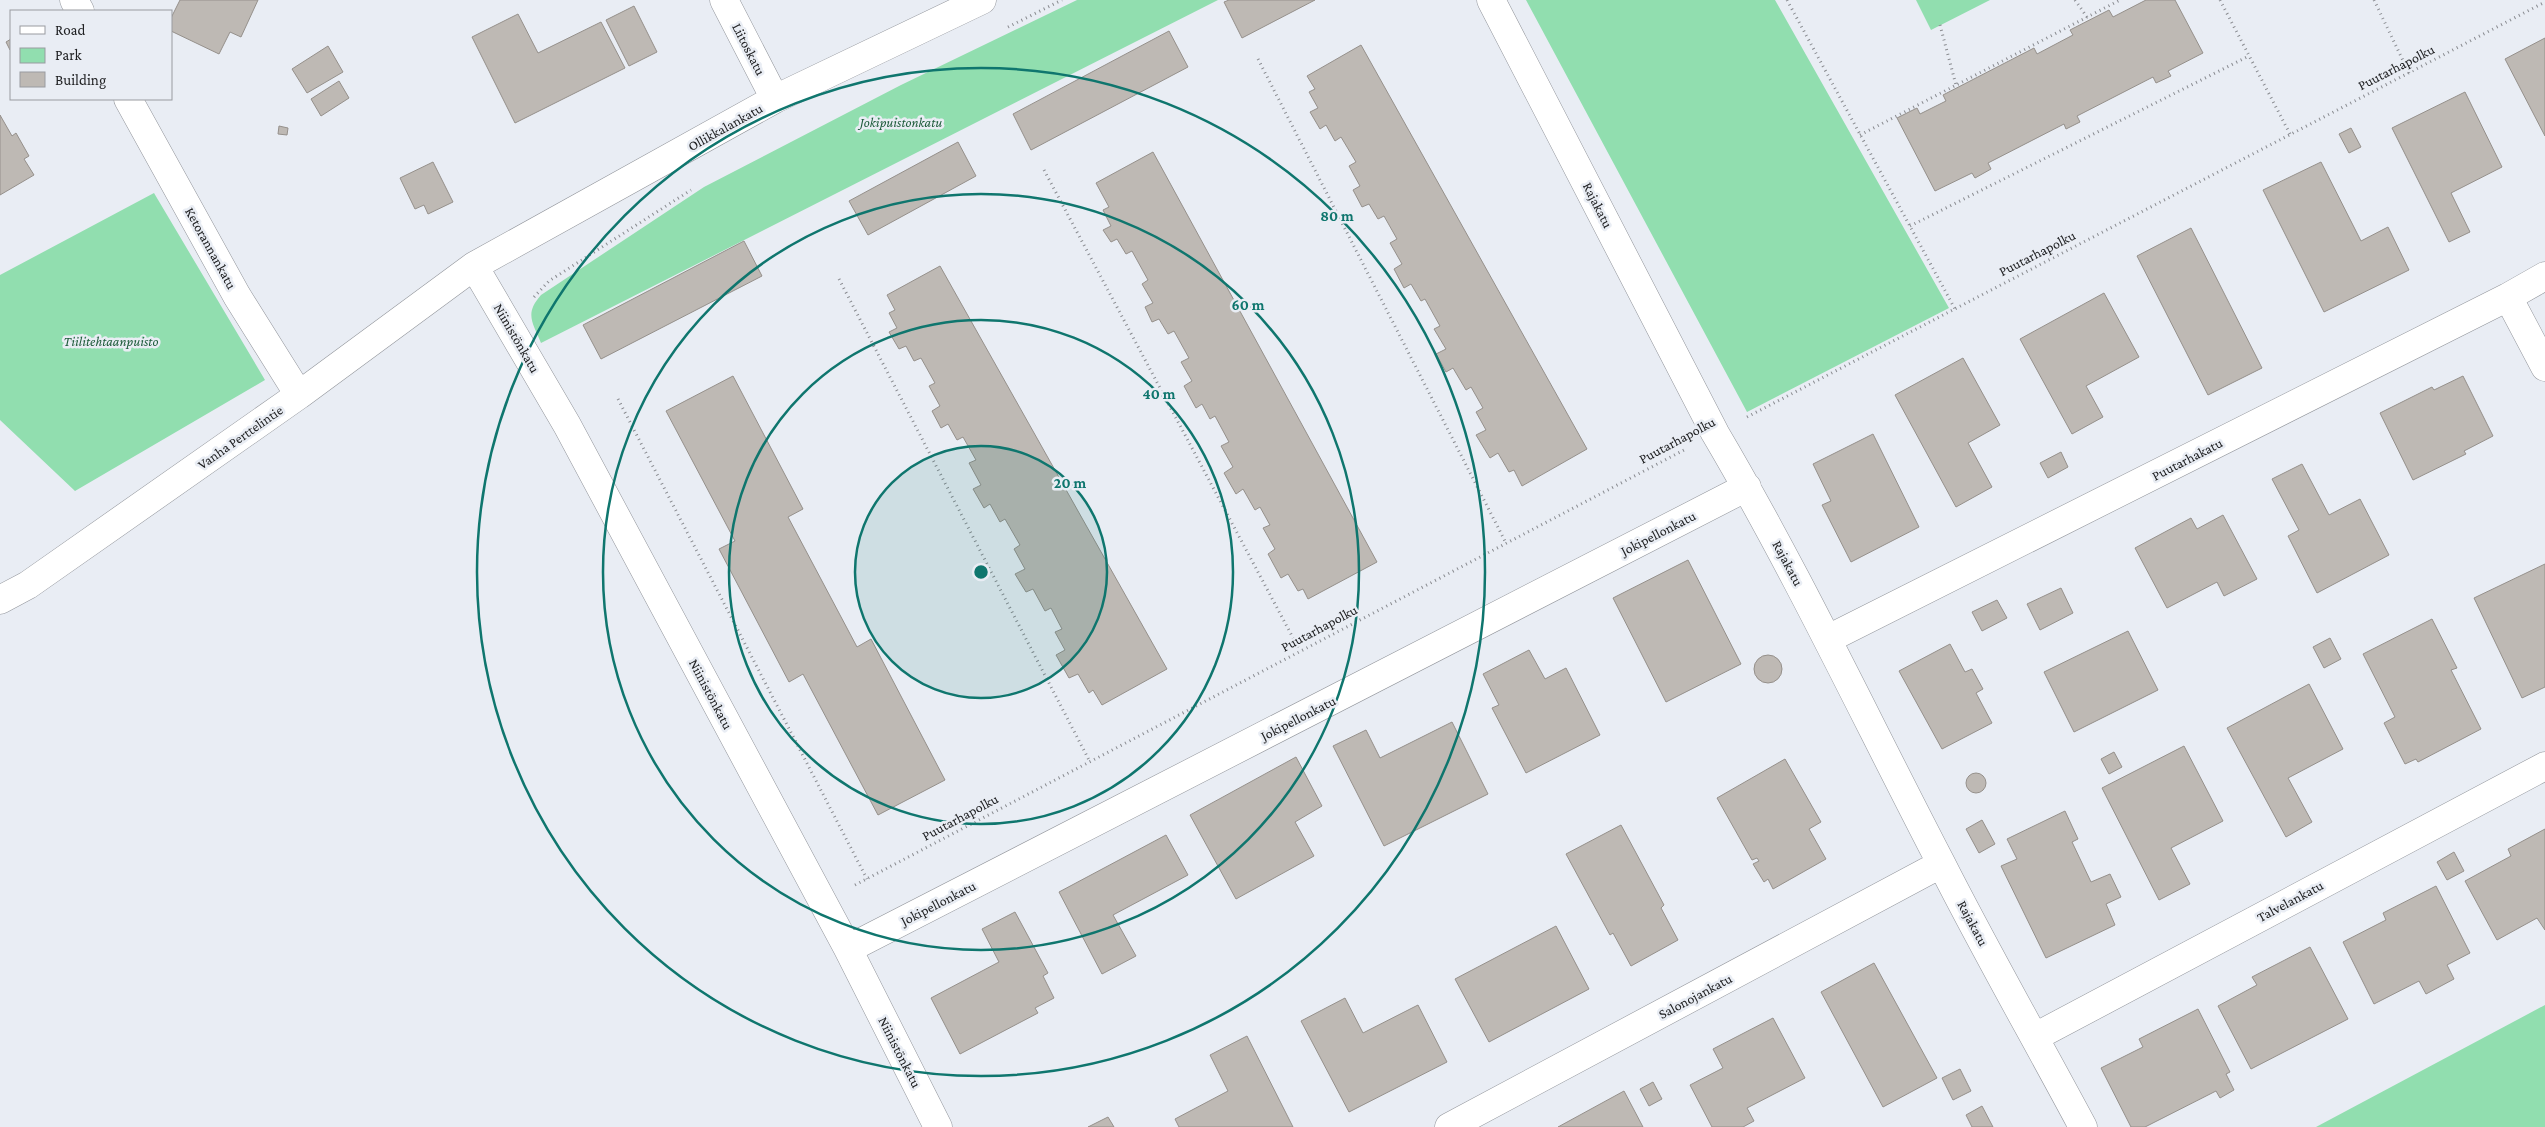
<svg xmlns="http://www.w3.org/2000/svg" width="2545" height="1127" viewBox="0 0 2545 1127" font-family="'Crimson Pro',serif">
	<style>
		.green { fill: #91deaf }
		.building { fill: #beb9b4; stroke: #95908b }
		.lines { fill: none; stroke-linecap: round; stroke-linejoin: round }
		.street-casing { stroke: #92959b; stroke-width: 29 }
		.path { stroke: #898b90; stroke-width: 3; stroke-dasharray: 1 4; stroke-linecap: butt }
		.street { stroke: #fff; stroke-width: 28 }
		.ring { fill: none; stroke: #0f766e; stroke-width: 2.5 }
		.labels { text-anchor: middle; stroke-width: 5; stroke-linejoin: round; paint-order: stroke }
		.street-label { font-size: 14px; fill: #202123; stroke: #e9edf4 }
		.park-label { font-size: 14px; font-style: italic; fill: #1d5b3a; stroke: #e9edf4 }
		.centre { fill: #0f766e; stroke: #e9edf4; stroke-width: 2.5 }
		.ring-label { font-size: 15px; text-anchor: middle; font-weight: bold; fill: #0f766e; stroke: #e9edf4; stroke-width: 5; stroke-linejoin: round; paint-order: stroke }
	</style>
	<rect width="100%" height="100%" fill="#e9edf4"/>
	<path class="green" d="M1077,0H1218L541,343C533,323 524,314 541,295L704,187L901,85Z
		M1526,0H1775L1949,308L1747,412Z
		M1916,0H1990L1931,30Z
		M154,193L265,380L75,491L0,420V275Z
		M2545,1005V1127H2316Z"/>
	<path class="building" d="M180,0H258L241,37L230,32L219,54L171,31V18Z
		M1229,0H1315L1242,38L1224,2Z
		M2146,0H2175L2203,53L2168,71L2171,76L2156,83L2153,77L2077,116L2080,122L2066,129L2064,124L1988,163L1991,169L1975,178L1972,173L1935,191L1897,118L1917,108L1920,114L1946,101L1943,95L2034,48L2037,54L2073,35L2070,30L2109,10L2113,17Z
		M634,6L657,52L629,66L606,20Z
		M518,14L538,53L601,22L625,68L515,123L472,37Z
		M1169,31L1188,67L1031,150L1013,114Z
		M2545,38V136L2505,59Z
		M11,39V49L10,50L6,42Z
		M1361,45L1587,449L1522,486L1514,470L1509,472L1498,453L1490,458L1476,435L1486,430L1476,412L1483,408L1471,387L1466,390L1453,368L1446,372L1436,354L1446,349L1434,329L1440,326L1425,299L1421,301L1411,284L1404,288L1394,269L1402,264L1390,243L1397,239L1384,216L1378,219L1369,204L1362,207L1353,190L1360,186L1349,166L1356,162L1341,137L1335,141L1326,125L1320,129L1310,112L1318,108L1309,92L1315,89L1307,76Z
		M328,46L343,72L307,93L292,69Z
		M339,81L349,98L321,116L311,99Z
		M2465,92L2502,167L2451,193L2470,232L2449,242L2392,128Z
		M0,115L12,136L16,133L29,156L24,159L34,175L0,195Z
		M279,126L288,128L287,135L278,134Z
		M2351,128L2361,147L2349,153L2339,134Z
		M958,142L976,176L868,235L849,201Z
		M1153,152L1377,562L1308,599L1303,589L1298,591L1288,574L1281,578L1268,554L1275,549L1263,528L1270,525L1260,507L1255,510L1243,489L1236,494L1224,473L1233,467L1221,446L1229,442L1215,416L1210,419L1202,404L1196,408L1184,386L1192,381L1181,362L1189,358L1174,331L1168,334L1159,319L1152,322L1145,307L1153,303L1142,284L1148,280L1132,251L1126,254L1117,239L1111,242L1103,230L1111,226L1103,210L1109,207L1096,183Z
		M433,162L453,202L428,214L424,205L415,209L400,178Z
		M2321,162L2361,241L2388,227L2409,270L2324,312L2263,190Z
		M2191,228L2262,368L2208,395L2137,256Z
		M744,241L762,276L601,359L583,325Z
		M940,266L1167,669L1102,705L1093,690L1089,693L1078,674L1069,678L1056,655L1065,650L1055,632L1062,629L1051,608L1045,611L1033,589L1026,592L1015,574L1025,569L1014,549L1020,545L1005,519L1000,522L990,504L984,508L973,489L981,485L969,463L976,460L963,437L957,440L948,424L941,428L932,411L940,406L929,386L935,383L921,358L914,361L906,346L899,349L889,332L897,328L889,313L895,310L887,295Z
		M2104,293L2139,357L2086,386L2103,417L2072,434L2020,339Z
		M1963,358L2000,425L1968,443L1992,487L1956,507L1895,395Z
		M733,376L803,509L788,517L857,647L871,639L945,780L878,815L803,674L789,682L719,549L735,541L666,411Z
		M2463,376L2493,436L2464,451L2466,454L2413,480L2380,413L2432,387L2434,390Z
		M1873,434L1919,527L1851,562L1822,505L1831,501L1813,464Z
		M2061,452L2068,467L2048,478L2040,463Z
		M2302,464L2329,515L2360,499L2389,555L2317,593L2288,536L2299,530L2272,479Z
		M2223,515L2257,579L2224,596L2217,582L2167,608L2135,548L2191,518L2197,529Z
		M1688,560L1741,664L1666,702L1613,598Z
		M2545,564V687L2522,698L2474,598Z
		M2061,588L2073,613L2040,630L2027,604Z
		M1997,600L2007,618L1982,631L1972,612Z
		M2432,619L2457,668L2451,670L2481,729L2418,762L2416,759L2405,764L2384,723L2395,717L2363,654Z
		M2128,631L2158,690L2074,732L2044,672Z
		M2330,638L2341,659L2324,668L2313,647Z
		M1950,644L1965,672L1972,669L1983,689L1976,693L1992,723L1942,749L1899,671Z
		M1529,650L1545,679L1566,668L1600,735L1526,773L1492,708L1499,705L1483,674Z
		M1754 669a14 14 0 1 1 28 0a14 14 0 1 1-28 0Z
		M2309,684L2343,749L2288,778L2312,822L2286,837L2227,728Z
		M1452,722L1488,794L1384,846L1333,746L1366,730L1380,758Z
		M2184,746L2223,821L2171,848L2190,884L2159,900L2102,788Z
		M2114,752L2122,767L2109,774L2101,759Z
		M1296,757L1322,806L1295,822L1314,856L1236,899L1190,815Z
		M1785,759L1821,822L1809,829L1826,859L1773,889L1768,879L1764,882L1753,864L1759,861L1757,858L1752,860L1717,798Z
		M1966 783a10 10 0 1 1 20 0a10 10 0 1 1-20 0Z
		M2065,811L2078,839L2072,842L2091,882L2110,874L2121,897L2106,904L2115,925L2046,958L2001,866L2017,859L2007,839Z
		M1982,820L1995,844L1979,853L1966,829Z
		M1621,825L1664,905L1661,908L1678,940L1631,966L1613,933L1610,935L1566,854Z
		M2545,829V930L2537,918L2497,940L2465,881L2511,856L2508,849Z
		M1166,835L1188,875L1113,915L1136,956L1102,974L1059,892Z
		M2454,852L2464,871L2447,880L2437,862Z
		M2436,886L2470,953L2447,965L2454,979L2426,994L2419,981L2374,1004L2343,942L2386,920L2383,913Z
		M1015,912L1048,973L1043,976L1054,998L1035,1008L1038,1013L960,1054L931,998L999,962L982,929Z
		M1556,926L1589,989L1489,1042L1455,979Z
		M2310,947L2348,1019L2251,1069L2218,1006L2257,985L2252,977Z
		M1874,963L1937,1078L1883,1107L1821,992Z
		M1345,998L1363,1033L1418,1005L1447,1062L1349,1112L1301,1021Z
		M2198,1009L2230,1072L2226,1074L2234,1090L2220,1098L2216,1091L2145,1127H2131L2101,1068L2143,1047L2139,1039Z
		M1773,1018L1805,1078L1747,1108L1754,1121L1743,1127H1712L1690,1085L1723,1068L1713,1049Z
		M1247,1036L1293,1127H1179L1175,1119L1228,1091L1210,1055Z
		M1960,1069L1971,1091L1953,1100L1942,1078Z
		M1653,1082L1662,1099L1649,1106L1640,1089Z
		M1624,1091L1643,1127H1558Z
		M1982,1106L1993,1127H1972L1966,1115Z
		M1108,1117L1114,1127H1088Z"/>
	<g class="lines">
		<g class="street-casing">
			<path id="street" d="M74,0L80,11
				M724,0L775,99
				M1491,0L1715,433C1797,572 1866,719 1941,863C1986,952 2036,1039 2083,1127
				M128,99L237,296L299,395
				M474,266L567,425L848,949L938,1127
				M2508,297L2545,367
				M0,600L28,585L299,395L474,266L775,99L982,0
				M1828,639L2508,297L2545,276
				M848,949L1747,487
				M2035,1037L2545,766
				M1449,1127L1941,864"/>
		</g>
		<path class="path" d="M1787,0L1955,309
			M2075,0L2087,17
			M2220,0L2290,134
			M2374,0L2409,73
			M1940,25L1956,85
			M1008,27L1062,0
			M1258,59L1506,543
			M1860,135L2120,0
			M1044,170L1300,651
			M1910,226L2249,56
			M839,279L1090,762
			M534,297L549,281L691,190
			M618,399L867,879
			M1747,417L2545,2
			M855,885L1684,450"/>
		<use href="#street" class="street"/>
	</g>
	<circle cx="981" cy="572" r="126" fill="#0f766e" fill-opacity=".12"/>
	<g class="ring">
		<circle cx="981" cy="572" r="126"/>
		<circle cx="981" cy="572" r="252"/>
		<circle cx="981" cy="572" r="378"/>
		<circle cx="981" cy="572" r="504"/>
	</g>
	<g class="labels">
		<g class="street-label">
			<text transform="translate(749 49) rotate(63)" y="5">Liitoskatu</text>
			<text transform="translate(2396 67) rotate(-27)" y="5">Puutarhapolku</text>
			<text transform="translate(725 127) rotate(-29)" y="5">Ollikkalankatu</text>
			<text transform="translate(1598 205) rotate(63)" y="5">Rajakatu</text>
			<text transform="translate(211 248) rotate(61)" y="5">Ketorannankatu</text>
			<text transform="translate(2037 253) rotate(-27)" y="5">Puutarhapolku</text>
			<text transform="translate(517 338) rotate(60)" y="5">Niinistönkatu</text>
			<text transform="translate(240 437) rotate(-35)" y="5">Vanha Perttelintie</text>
			<text transform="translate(1677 440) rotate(-28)" y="5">Puutarhapolku</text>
			<text transform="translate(2187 459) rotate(-27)" y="5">Puutarhakatu</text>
			<text transform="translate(1658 533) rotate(-27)" y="5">Jokipellonkatu</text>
			<text transform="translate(1788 563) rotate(62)" y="5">Rajakatu</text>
			<text transform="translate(1319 628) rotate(-28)" y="5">Puutarhapolku</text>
			<text transform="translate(711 694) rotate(62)" y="5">Niinistönkatu</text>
			<text transform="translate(1298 718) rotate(-27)" y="5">Jokipellonkatu</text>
			<text transform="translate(960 817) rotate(-28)" y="5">Puutarhapolku</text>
			<text transform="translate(2290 901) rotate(-28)" y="5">Talvelankatu</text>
			<text transform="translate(938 903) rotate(-27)" y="5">Jokipellonkatu</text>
			<text transform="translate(1973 923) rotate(62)" y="5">Rajakatu</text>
			<text transform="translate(1695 996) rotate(-28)" y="5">Salonojankatu</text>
			<text transform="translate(900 1052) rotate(63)" y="5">Niinistönkatu</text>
		</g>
		<g class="park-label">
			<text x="901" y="127">Jokipuistonkatu</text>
			<text x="111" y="346">Tiilitehtaanpuisto</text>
		</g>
	</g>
	<circle cx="981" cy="572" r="8" class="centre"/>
	<g class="ring-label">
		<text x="1337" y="221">80 m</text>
		<text x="1248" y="310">60 m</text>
		<text x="1159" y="399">40 m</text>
		<text x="1070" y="488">20 m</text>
	</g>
	<rect x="10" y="10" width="162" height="90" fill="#e9edf4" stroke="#999ba0"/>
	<rect x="20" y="26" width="25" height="8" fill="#ffffff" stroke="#999ba0"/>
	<text x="55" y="35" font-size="15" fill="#202123">Road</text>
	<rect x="20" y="48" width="25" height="15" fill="#91deaf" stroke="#999ba0"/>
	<text x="55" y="60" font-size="15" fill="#202123">Park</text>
	<rect x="20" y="72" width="25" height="15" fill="#beb9b4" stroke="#999ba0"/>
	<text x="55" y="85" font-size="15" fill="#202123">Building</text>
</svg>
